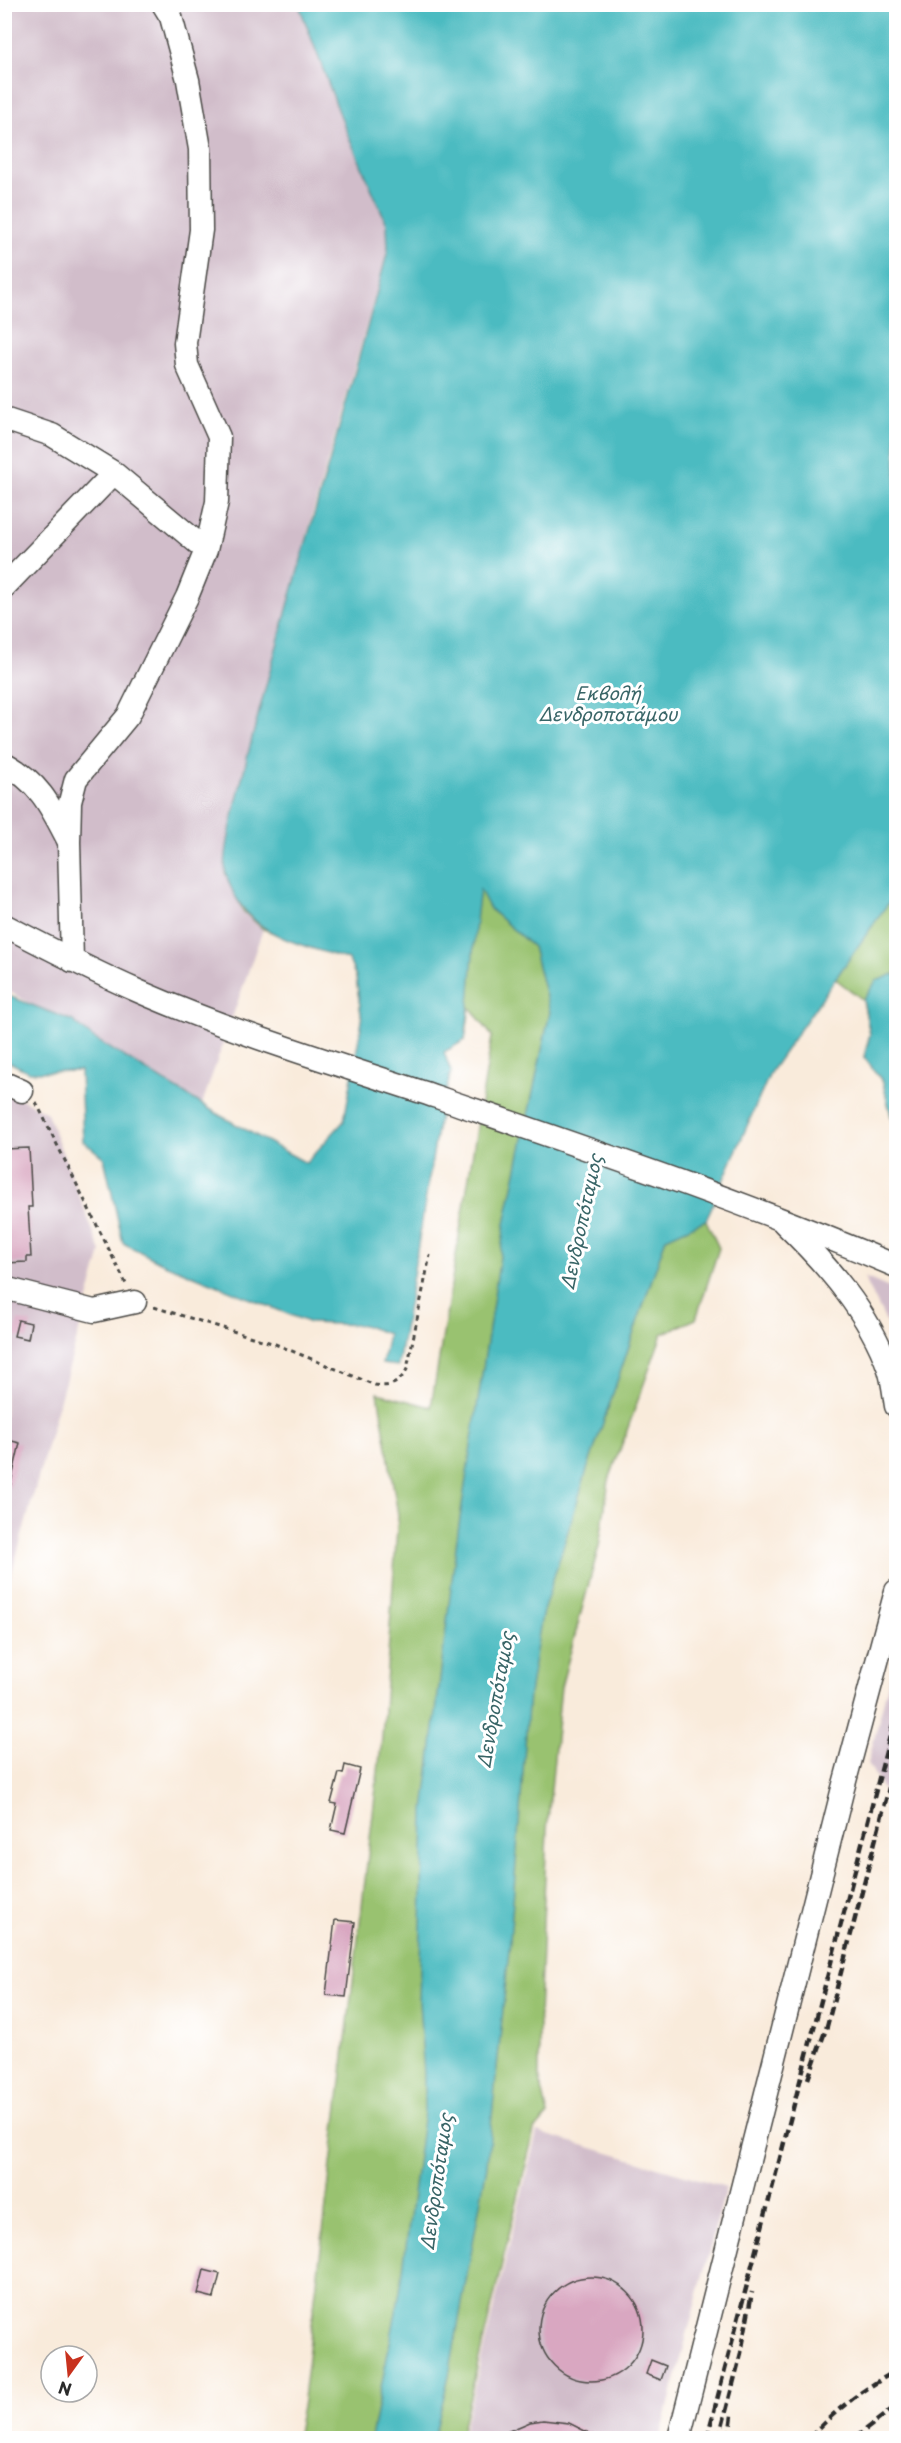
<svg xmlns="http://www.w3.org/2000/svg" width="901" height="2443" viewBox="0 0 901 2443" font-family="'Playpen Sans',sans-serif">
	<style>
		.industrial { fill: #d1bdca }
		.green { fill: #99c26f; stroke: #62764d; stroke-width: 1.5 }
		.water { fill: #4cbbc1; stroke: #3c7376; stroke-width: 1.5 }
		.building { fill: #d9a7c1 }
		.lines { fill: none; stroke-linecap: round; stroke-linejoin: round }
		.minor-casing { stroke: #4a4845; stroke-width: 25 }
		.path { stroke: #4a4845; stroke-width: 3; stroke-dasharray: 4.5 4.5; stroke-linecap: butt }
		.minor { stroke: #fff; stroke-width: 22 }
		.rail { stroke: #2b2b2b; stroke-width: 4.5; stroke-dasharray: 9 4.5; stroke-linecap: butt }
		.labels { text-anchor: middle; stroke-width: 6; stroke-linejoin: round; paint-order: stroke }
		.water-label { font-size: 18px; font-style: italic; fill: #386567; stroke: #fff }
	</style>
	<rect width="100%" height="100%" fill="#fff"/>
	<filter id="ink" filterUnits="userSpaceOnUse"><feTurbulence type="fractalNoise" baseFrequency=".0167" numOctaves="2"/><feDisplacementMap in="SourceGraphic" scale="12" xChannelSelector="R" yChannelSelector="G"/><feConvolveMatrix kernelMatrix="1 2 1 2 8 2 1 2 1" color-interpolation-filters="sRGB"/></filter>
	<filter id="wash" filterUnits="userSpaceOnUse"><feTurbulence type="fractalNoise" baseFrequency=".008" numOctaves="4" result="noise"/><feDisplacementMap in="SourceGraphic" scale="24" xChannelSelector="R" yChannelSelector="G"/><feGaussianBlur stdDeviation="1.35" result="paint"/><feColorMatrix in="noise" values="0 0 0 0 0 0 0 0 0 0 0 0 0 0 0 0 0 1.4 0 .05"/><feComposite in="paint" operator="in"/></filter>
	<g filter="url(#wash)">
		<rect width="100%" height="100%" fill="#f9ebdb"/>
		<path class="industrial" d="M5,5H299L345,128L387,224L388,250L314,508L232,821L225,872L243,911L263,929L202,1104L5,989Z
			M5,1090L47,1113L101,1252L5,1597Z
			M864,1277L896,1291V1342Z
			M896,1652V1821H894L887,1797L868,1763Z
			M537,2132L726,2187L660,2438H462Z"/>
		<path class="green" d="M896,773V1136L883,1082L864,1057L870,1034L863,1000L821,968L741,1106L704,1216L719,1248L696,1319L662,1334L609,1480L599,1546L561,1687L547,1830L539,2017V2075L548,2115L534,2131L460,2438H296L302,2407L382,1738L398,1515L378,1393L431,1407L492,1036L470,1007L465,1040L362,1021L356,977L349,959L263,929L243,911L225,872Z"/>
		<path class="water" d="M299,5H896V892L771,1071L706,1220L666,1238L587,1470L542,1615L529,1694L510,1941L487,2165L449,2375L434,2438H371L400,2292L424,2112V2074L419,2002L424,1811L457,1538L505,1224L550,1012L533,947L490,909L480,890C472,940 472,990 465,1040L444,1052L451,1072L438,1124L398,1366L382,1364L388,1334L363,1325L310,1323L162,1263L123,1243L104,1158L83,1141L80,1071L29,1072L5,1060L4,994L73,1021L93,1038L221,1116L306,1163L344,1121L362,1021L356,977L349,960C295,942 245,936 226,874C221,856 242,780 247,758C290,587 344,420 388,250L387,224L345,128Z
			M894,974L896,977V1136L883,1082L864,1057L870,1034L863,1000L876,981Z"/>
		<g id="blocks">
			<path class="building" d="M29,1148L32,1207H28L31,1257H27V1262L4,1263V1149Z
				M18,1320L31,1323L28,1339L14,1336Z
				M4,1439L20,1443L10,1487L4,1486Z
				M345,1765L360,1769L345,1833L331,1830L337,1804L331,1803L339,1773L343,1774Z
				M335,1920L355,1922L346,1997L326,1995Z
				M204,2270L220,2274L214,2298L198,2294Z
				M539 2329a52 52 0 1 1 104 0a52 52 0 1 1-104 0Z
				M651,2360L666,2366L661,2380L646,2374Z
				M543,2420L569,2423L601,2439H490L530,2422Z"/>
		</g>
	</g>
	<g filter="url(#ink)">
		<use href="#blocks" fill-opacity="0" stroke="#4a4845" stroke-width="1.5"/>
		<g class="lines">
			<g class="minor-casing">
				<path id="minor" d="M4,419L52,435L114,473L206,550
					M4,587L114,473
					M4,763C40,783 50,805 68,840
					M4,925C48,948 92,971 138,991C234,1033 337,1064 437,1097C591,1150 746,1202 896,1266
					M72,961L69,842L70,802L76,779L128,716L187,597L206,550L217,502L219,437L187,365L185,343L201,230L200,149L188,80L171,17L163,4
					M4,1083L22,1091
					M784,1223C826,1264 869,1312 889,1369C893,1381 894,1394 896,1406
					M4,1288L94,1311L135,1302
					M679,2438L842,1792L896,1591"/>
			</g>
			<path class="path" d="M36,1102L126,1284
				M154,1307L275,1344L375,1385C390,1388 400,1383 407,1369L430,1255"/>
			<use href="#minor" class="minor"/>
			<path class="rail" d="M808,2079L827,2026L896,1761
				M707,2438L896,1713
				M719,2438L741,2353L752,2292
				M729,2438L732,2415
				M810,2438C832,2412 866,2387 896,2371
				M855,2438L896,2406"/>
		</g>
	</g>
	<g class="labels">
		<g class="water-label">
			<text x="608" y="700">Εκβολή<tspan x="608" dy="21">Δενδροποτάμου</tspan></text>
			<text transform="translate(582 1222) rotate(-78)" y="6">Δενδροπόταμος</text>
			<text transform="translate(496 1700) rotate(-80)" y="6">Δενδροπόταμος</text>
			<text transform="translate(437 2182) rotate(-82)" y="6">Δενδροπόταμος</text>
		</g>
	</g>
	<rect width="901" height="2443" fill="none" stroke="#fff" stroke-width="24"/>
	<g transform="translate(69 2374) rotate(195)"><circle r="28" fill="#ffffff" stroke="#aaaaaa" stroke-width="1.5"/>
	<path d="M0-4.5L10 22L0 15L-10 22Z" fill="#c8321e"/>
	<text y="-9" font-size="16" font-weight="bold" text-anchor="middle" fill="#2b2b2b">N</text>
	</g>
</svg>
